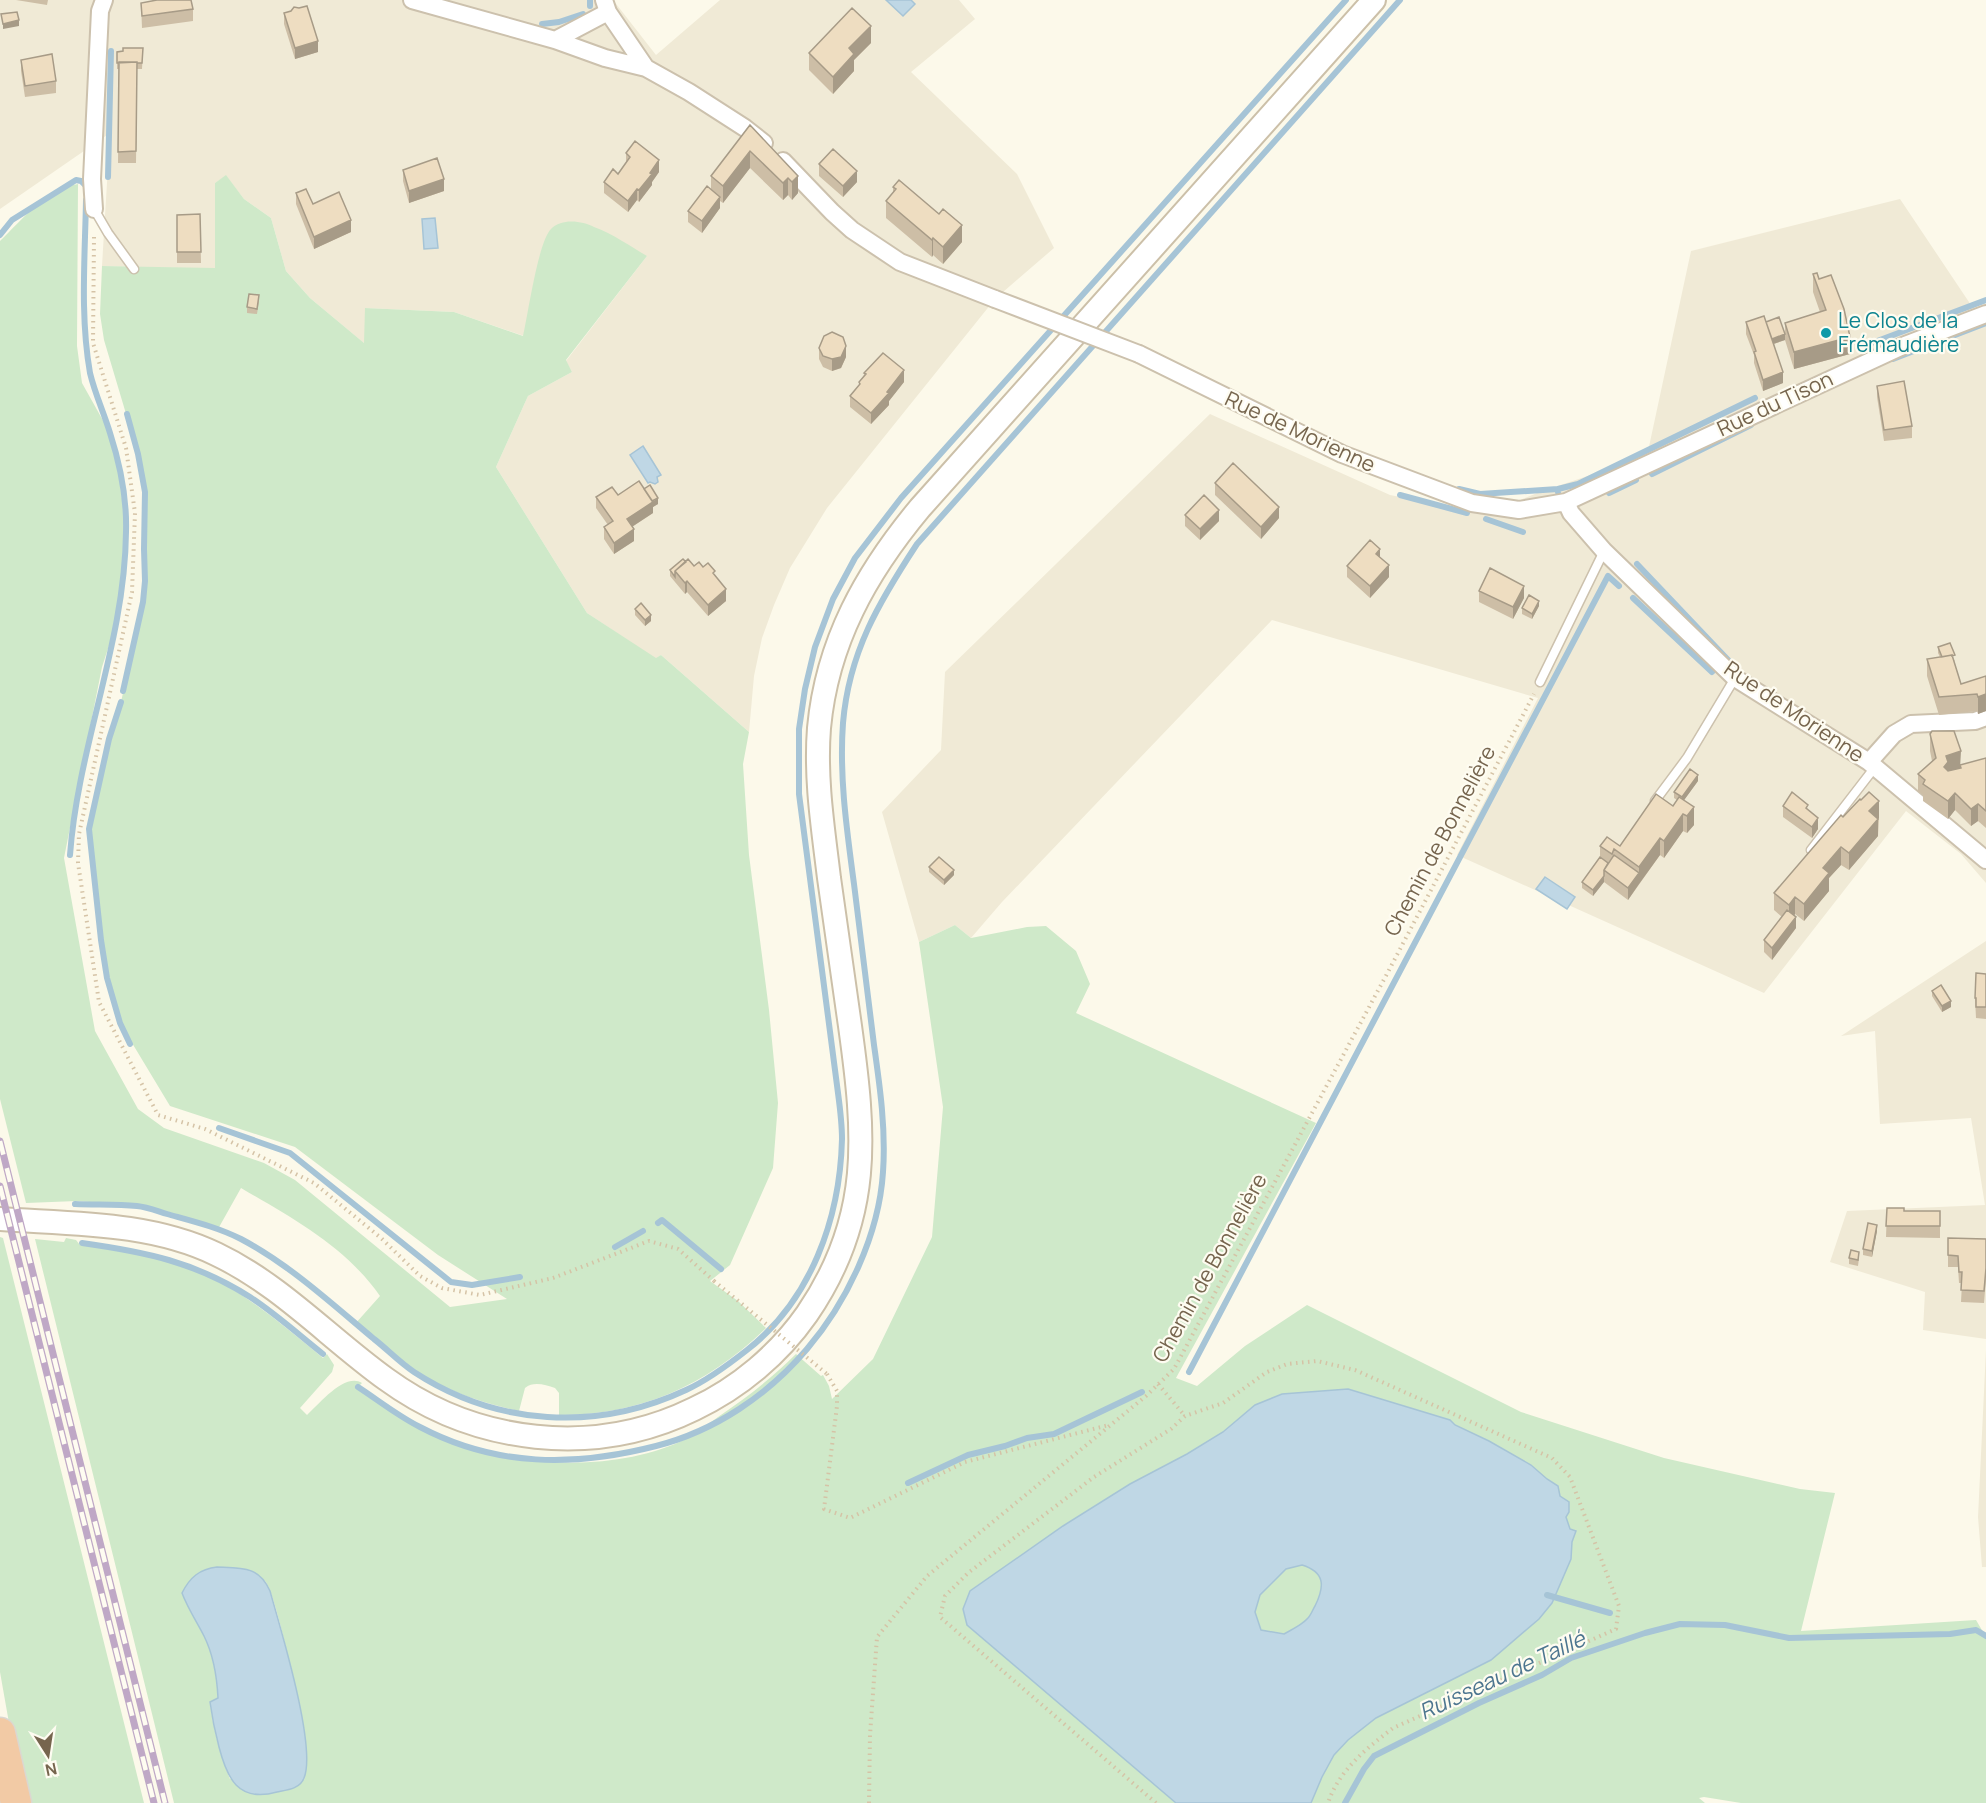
<svg xmlns="http://www.w3.org/2000/svg" width="1986" height="1803" viewBox="0 0 1986 1803" font-family="Manrope,sans-serif">
	<style>
		.residential { fill: #f0ead6 }
		.green { fill: #cfe9c9; fill-rule: evenodd }
		.water { fill: #bfd7e5; stroke: #a6c4d6; stroke-width: 1.5; fill-rule: evenodd }
		.lines { fill: none; stroke-linecap: round; stroke-linejoin: round }
		.stream { stroke: #a6c4d6; stroke-width: 6 }
		.lane-casing { stroke: #ccc1ad; stroke-width: 11 }
		.street-casing { stroke: #ccc1ad; stroke-width: 20 }
		.secondary-casing { stroke: #ccc0a9; stroke-width: 26 }
		.highway-casing { stroke: #dbd7d1; stroke-width: 33 }
		.path { stroke: #d5c3a6; stroke-width: 4; stroke-dasharray: 1.5 4.5; stroke-linecap: butt }
		.lane { stroke: #fff; stroke-width: 8 }
		.street { stroke: #fff; stroke-width: 16 }
		.secondary { stroke: #fff; stroke-width: 22 }
		.highway { stroke: #f2caa5; stroke-width: 30 }
		.rail-casing { stroke: #bfa8c6; stroke-width: 7 }
		.rail { stroke: #fefcf1; stroke-width: 4.5; stroke-dasharray: 14; stroke-linecap: butt }
		.street-bridge-casing { stroke: #ccc1ad; stroke-width: 20; stroke-linecap: butt }
		.path-bridge { stroke: #d5c3a6; stroke-width: 4; stroke-dasharray: 1.5 4.5; stroke-linecap: butt }
		.street-bridge { stroke: #fff; stroke-width: 16 }
		.wall { fill: #cdbea6 }
		.shaded-wall { fill: #a79b87 }
		.building { fill: #eeddc1; stroke: #a79b87; stroke-width: 1.5 }
		.culture-dot { fill: #0f9aa8; stroke: #fefcf1; stroke-width: 2 }
		.labels { text-anchor: middle; stroke-width: 4.5; stroke-linejoin: round; paint-order: stroke }
		.culture-label { font-size: 21px; fill: #0d838f; stroke: #fefcf1; text-anchor: start }
		.street-label { font-size: 21px; fill: #76654e; stroke: #fefcf1 }
		.water-label { font-size: 22px; font-style: italic; fill: #4c758f; stroke: #fefcf1 }
	</style>
	<rect width="100%" height="100%" fill="#fcf9ea"/>
	<path class="residential" d="M0,0H613L656,55L720,0H959L975,19L911,72L1017,174L1054,248L995,299L827,508L790,568L774,605L762,638L754,676L749,732L661,655L656,659L587,613L496,467L528,396L572,372L566,361L647,256L542,249L524,336L454,312L365,308V344L310,298L286,271L271,218L244,199L226,176L215,183V269L102,266L110,133L0,209Z
		M1900,199L1973,308L1986,304V883L1961,854L1906,811L1764,993L1457,855L1538,698L1272,620L1002,902L971,938L955,925L919,942L882,812L941,750L945,672L1210,414L1390,495L1487,514L1537,493L1647,456L1691,251Z
		M1986,941V1339L1923,1330L1925,1292L1830,1262L1847,1211L1985,1205L1971,1118L1880,1124L1875,1031L1841,1036Z
		M1986,1350V1567H1982L1978,1517Z"/>
	<path class="green" d="M226,175L244,199L271,218L286,271L310,298L364,343L365,308L454,312L523,336C528,315 538,242 551,229C562,218 582,221 594,227C613,234 630,246 647,256L566,360L572,372L528,396L496,467L587,613L656,658L661,655L749,732L743,764L749,855L769,1010L778,1103L773,1168L730,1265L710,1281L738,1301L766,1328C707,1385 641,1415 559,1415V1393L555,1388C545,1385 534,1381 525,1388L519,1411C493,1405 467,1398 443,1386C411,1371 383,1345 355,1324L380,1296C345,1246 292,1218 241,1188L218,1229L140,1206L77,1201L26,1203L0,1099V241C22,220 46,189 78,184L77,346L82,383L110,433L117,460L126,530L123,579L117,621L102,667L64,858L95,1031L138,1109L164,1128L264,1163L295,1180L450,1307L507,1299L438,1255L295,1147L170,1106L120,1023L107,978L91,855L89,829L93,807L109,739L121,702L143,602L145,581L144,549L145,492L138,454L104,340L100,314L102,266L215,268V183Z
		M955,925L971,938L1027,927L1046,926L1076,951L1090,984L1076,1013L1316,1123L1176,1378L1197,1386L1245,1346L1307,1305L1521,1412L1664,1458L1800,1489L1835,1493L1801,1631L1976,1620L1986,1637V1803H1741L1704,1797L1699,1798L1705,1803H174L35,1239L64,1242L66,1238L76,1240L80,1245C114,1250 148,1254 180,1264C235,1283 279,1322 323,1358L327,1354L334,1365L332,1372L300,1408L307,1415C319,1404 345,1372 362,1383L358,1387C378,1400 398,1415 419,1427C494,1467 610,1477 688,1438C699,1432 708,1424 718,1417C746,1398 772,1378 796,1354L821,1376L823,1375L829,1386L832,1399L873,1359L932,1237L943,1107L919,942ZM218,1567C234,1568 253,1569 265,1581C277,1593 306,1735 306,1757C307,1765 306,1772 304,1780L230,1779C220,1755 213,1728 210,1702L218,1698C217,1679 213,1654 204,1636C197,1622 188,1609 183,1593L207,1569Z
		M0,1237L3,1238L144,1803H26L15,1757L0,1672Z"/>
	<path class="water" d="M886,0H911L915,4L903,16Z
		M435,218L438,248L424,249L422,219Z
		M643,446L661,475L657,477L658,482L655,484L650,482L648,483L630,455Z
		M1545,877L1575,897L1567,909L1536,889Z
		M1348,1389L1450,1420L1455,1425L1489,1441L1531,1465L1547,1479L1558,1486L1560,1496L1569,1502V1512L1566,1517L1570,1529L1576,1531L1572,1542L1571,1559L1552,1603L1539,1619L1491,1660L1376,1718L1348,1740L1334,1755L1322,1777L1311,1803H1176L967,1625L963,1609L970,1591L1063,1526L1130,1484L1187,1454L1223,1432L1255,1405L1282,1394ZM1302,1565C1325,1572 1325,1586 1315,1606C1313,1609 1311,1615 1308,1618C1302,1625 1291,1630 1284,1634L1261,1630L1255,1612L1260,1595L1286,1569Z
		M217,1567C242,1568 259,1566 270,1591C280,1627 317,1747 304,1778C300,1789 287,1790 277,1792C238,1803 227,1778 219,1747C215,1732 212,1717 210,1702L218,1698C217,1678 213,1654 204,1636C197,1622 188,1609 182,1593C190,1577 200,1569 217,1567Z"/>
	<g class="lines">
		<path class="stream" d="M590,0V6
			M542,24L559,22L583,14
			M108,177L111,51
			M0,235L12,220L76,180L81,181L86,186V190
			M1872,343L1986,300
			M1893,359L1986,323
			M1652,474L1751,425
			M1459,489L1480,494L1558,489
			M1558,492V489L1578,484L1755,398
			M1609,493L1636,480
			M1400,495L1467,513
			M1486,519L1523,532
			M1637,564L1731,663
			M1633,598L1712,672
			M123,691L143,602L145,581L144,549L145,492L138,454L127,414
			M121,702L109,739L89,829L101,940L107,978L120,1023L130,1044
			M70,855C78,745 125,642 126,532C127,500 120,464 110,433C104,413 95,394 90,373C80,316 85,257 86,200
			M219,1128L290,1153L451,1282L472,1285L520,1277
			M75,1204C95,1205 116,1204 137,1206C147,1207 157,1211 167,1214C192,1221 217,1227 241,1239C290,1265 331,1303 374,1339C387,1349 399,1362 414,1372C497,1426 596,1432 686,1390C708,1380 728,1365 747,1350C811,1300 840,1219 842,1139C842,1124 840,1108 838,1093L799,794V729L805,689L815,647L833,599L855,558L901,498L1346,0
			M658,1223L662,1220L721,1269
			M82,1243C146,1252 195,1262 250,1297C276,1314 299,1335 323,1354
			M615,1247L643,1231
			M1189,1372L1608,576L1619,586
			M358,1387C378,1400 398,1416 420,1427C496,1467 574,1467 656,1446C715,1431 768,1395 807,1349C847,1302 879,1235 883,1172C886,1130 880,1087 874,1045C867,991 861,938 854,884C847,831 839,777 843,723C849,652 879,602 917,544L1400,0
			M908,1483L968,1455L1005,1446L1027,1438L1054,1434L1142,1392
			M1547,1595L1610,1613
			M1345,1803L1364,1769L1374,1756L1479,1703L1542,1675L1571,1658L1645,1633L1680,1624L1725,1625L1789,1638L1950,1634L1976,1630L1986,1636"/>
		<g class="lane-casing">
			<path id="lane" d="M94,209L108,233L134,269
				M1540,682L1604,551
				M1655,801L1687,758L1735,678
				M1811,850L1875,767"/>
		</g>
		<g class="street-casing">
			<path id="street" d="M412,0L555,40L605,58L646,68
				M604,0L608,12L646,68L689,92L745,128L764,143
				M555,40L608,12
				M783,161L832,212L852,230L900,262L995,299
				M94,209L92,179L100,11L104,0
				M1139,354L1342,454L1472,503L1519,510L1566,502L1905,345L1986,314
				M1566,502L1571,513L1604,551L1735,678L1869,762L1986,860
				M1869,762L1894,734L1911,724L1975,721L1986,717"/>
		</g>
		<g class="secondary-casing">
			<path id="secondary" d="M0,1219C72,1224 150,1222 216,1254C281,1285 329,1338 386,1379C475,1444 594,1458 694,1409C739,1388 779,1354 807,1314C873,1218 865,1134 850,1026C843,976 836,927 829,878C823,828 815,779 819,728C827,642 866,573 920,508L1374,0"/>
		</g>
		<g class="highway-casing">
			<path id="highway" d="M0,1733L16,1803"/>
		</g>
		<path class="path" d="M94,237L93,343L126,448L135,513L132,592L79,834L78,863L99,1002L158,1115L205,1129L314,1183L381,1238L420,1276L442,1288L480,1295L553,1278L649,1241L678,1249L714,1281
			M827,1374L837,1391V1406L824,1509L850,1518L965,1462L1109,1425
			M1158,1384L1185,1416
			M869,1803L870,1735L877,1637L927,1576L1146,1396L1174,1369L1388,972L1534,694
			M1156,1803L940,1617L945,1596L968,1573L1094,1477L1171,1429L1185,1416L1223,1403L1267,1372L1287,1364L1317,1361L1355,1370L1552,1458L1570,1477L1619,1606L1616,1629L1393,1728C1366,1749 1339,1770 1328,1803"/>
		<use href="#lane" class="lane"/>
		<use href="#street" class="street"/>
		<use href="#secondary" class="secondary"/>
		<use href="#highway" class="highway"/>
		<g class="rail-casing">
			<path id="rail" d="M0,1141L165,1803
				M0,1186L154,1803"/>
		</g>
		<use href="#rail" class="rail"/>
		<g class="street-bridge-casing">
			<path id="street-bridge" d="M995,299L1139,354"/>
		</g>
		<path class="path-bridge" d="M714,1281L827,1374"/>
		<use href="#street-bridge" class="street-bridge"/>
	</g>
	<path class="wall" d="M16,0H48L47,5Z
		M141,3L193,9V21L142,28Z
		M291,11L318,52L295,59L284,24V13Z
		M871,43L854,60V71L833,94L809,70V53Z
		M143,48L142,69H137L136,163H118L119,69H117V52Z
		M21,60L56,81V93L25,97L21,71Z
		M750,125L798,176V193L792,200L788,195L783,200L750,168L723,203L720,201V208L702,233L688,222V211L711,189V176Z
		M626,153L659,172L652,182V185L639,202L637,200L628,212L604,193V182L618,174L626,164Z
		M819,164L857,182L843,197L819,176Z
		M403,170L444,191L409,203L403,181Z
		M893,187L939,214L962,242L943,264L933,255L932,257L886,218V201L893,193Z
		M296,193L313,204L351,232L314,249L296,204Z
		M200,214L201,263H177V215Z
		M1813,274L1819,279L1850,354L1794,369L1785,340L1774,344L1783,383L1763,391L1754,363V355L1746,334V322H1766L1785,334V323L1820,312L1813,292Z
		M259,301L257,314L247,313V307Z
		M819,348L846,357L841,368L832,371L823,367L819,359Z
		M864,373L904,382L889,401V405L871,424L850,407V396L859,385V382L864,375Z
		M1877,386L1912,426V438L1884,441L1877,397Z
		M1215,483L1279,518L1261,539L1215,495Z
		M644,489L658,504L653,507V513L632,527L634,541L614,554L604,539V527L608,525L596,508V497L618,495Z
		M1185,515L1219,521L1200,540L1185,526Z
		M1380,558L1389,577L1370,598L1347,577V566Z
		M686,562L694,566L703,567L715,576L726,601L708,616L687,592L685,594L670,576V570Z
		M1479,591L1524,598L1513,619L1479,602Z
		M1539,606L1532,619L1522,614V608Z
		M635,609L651,621L645,626L635,615Z
		M1938,647L1955,661H1954L1961,684L1986,676V711L1978,714L1977,711L1939,715L1927,676V659L1940,657L1938,653Z
		M1930,734L1961,765L1986,758V828L1978,821L1971,826L1955,810L1948,819L1923,801V795L1918,791V774L1932,761L1930,751Z
		M1698,781L1684,800L1694,825L1687,833L1683,831L1664,858L1660,855L1628,900L1604,882L1593,896L1582,888V882L1600,857V846H1620L1673,806L1677,800L1674,798V792Z
		M1783,806L1808,810L1818,829L1812,838L1783,817Z
		M1843,817L1879,818L1878,836L1849,870L1841,865L1829,878V891L1804,921L1795,914V915L1796,928L1772,960L1764,952V940L1782,917L1774,910V893Z
		M929,867L954,875L944,885L929,872Z
		M1986,974V1019L1976,1018L1975,998Z
		M1932,991L1951,1007L1942,1012L1932,996Z
		M1887,1208L1904,1211H1940V1238L1886,1237Z
		M1877,1231L1872,1257L1863,1255V1249Z
		M1948,1238L1986,1239V1279L1984,1303L1961,1302L1962,1283H1959L1958,1267H1948Z
		M1849,1258H1859L1858,1266L1849,1264Z"/>
	<path class="shaded-wall" d="M19,20V26L3,29V24Z
		M871,26V43L854,60V71L833,94V77L849,48Z
		M318,41V52L295,59V48Z
		M750,151V168L723,203V186Z
		M659,160V172L652,182V185L639,202V190Z
		M857,171V182L843,197V186Z
		M798,176V193L792,200V182Z
		M788,178V195L783,200V183Z
		M444,179V191L409,203V191Z
		M637,189V200L628,212V201Z
		M720,197V208L702,233V221Z
		M351,220V232L314,249V237Z
		M962,225V242L943,264V247Z
		M933,238V255L932,257V240Z
		M1785,334V340L1770,345V339Z
		M1850,337V354L1794,369V352Z
		M846,346V357L841,368L832,371V359Z
		M904,370V382L889,401V405L871,424V413Z
		M1783,372V383L1763,391V380Z
		M658,498V504L653,507V513L627,530V519Z
		M1279,507V518L1261,539V527Z
		M1219,510V521L1200,540V529Z
		M634,529V541L614,554V543Z
		M1380,549V561L1376,554Z
		M1389,565V577L1370,598V586Z
		M687,581V592L685,594V583Z
		M1524,586V598L1513,619V607Z
		M726,589V601L708,616V605Z
		M1539,601V606L1532,619V614Z
		M651,615V621L645,626V620Z
		M1986,694V711L1978,714V697Z
		M1961,751L1960,769L1948,773L1944,767L1946,756Z
		M1698,775V781L1682,803V797Z
		M1955,793V810L1948,819V801Z
		M1879,801V818L1869,828V811Z
		M1978,804V821L1971,826V809Z
		M1694,807V825L1687,833V816Z
		M1683,814V831L1664,858V841Z
		M1818,818V829L1812,838V827Z
		M1878,819V836L1849,870V853Z
		M1660,838V855L1639,884V867Z
		M1841,847V865L1829,878V891L1804,921V904L1823,868Z
		M954,870V875L944,885V880Z
		M1639,873V884L1628,900V888Z
		M1604,876V882L1593,896V890Z
		M1795,897V914L1789,922V905Z
		M1796,917V928L1772,960V948Z
		M1951,1001V1007L1942,1012V1006Z
		M1877,1225V1231L1872,1257V1251Z"/>
	<path class="building" d="M157,0H191L193,9L142,16L141,3Z
		M307,6L318,41L295,48L284,13L291,11L294,7L299,8Z
		M852,8L871,26L849,48L854,54L833,77L809,53Z
		M17,12L19,20L3,24L1,14Z
		M123,48H143L142,63H137V62L117,63V52L123,51Z
		M52,54L56,81L25,86L21,60Z
		M119,62H137L136,151L118,152Z
		M750,125L798,176L792,182L788,178L783,183L750,151L723,186L711,176Z
		M635,141L659,160L650,173L652,174L639,190L637,189L628,201L604,182L613,169L618,174L630,157L626,153Z
		M833,149L857,171L843,186L819,164Z
		M437,158L444,179L409,191L403,170Z
		M899,180L939,214L943,209L962,225L943,247L933,238L932,240L886,201L896,189L893,187Z
		M707,186L720,197L702,221L688,211Z
		M306,189L313,204L339,192L351,220L314,237L296,193Z
		M200,214L201,252H177V215Z
		M1817,273L1819,279L1831,275L1844,309L1850,337L1794,352L1785,323L1826,310L1813,274Z
		M249,294L259,295L257,309L247,307Z
		M1764,316L1783,372L1763,380L1754,352L1756,351L1746,322Z
		M1779,317L1785,334L1772,339L1766,322Z
		M832,332L843,337L846,346L841,357L832,359L823,356L819,348L824,336Z
		M883,353L904,370L887,392L889,393L871,413L850,396L860,384L859,382L866,374L864,373Z
		M1904,381L1912,426L1884,430L1877,386Z
		M1233,463L1279,507L1261,527L1215,483Z
		M639,481L653,502L627,519L634,529L614,543L604,527L613,521L596,497L612,487L618,495Z
		M650,485L658,498L652,501L644,489Z
		M1204,495L1219,510L1200,529L1185,515Z
		M1370,540L1380,549L1376,554L1389,565L1370,586L1347,566Z
		M683,559L686,562L675,571V577L670,570Z
		M688,559L694,566L699,562L703,567L708,563L715,571L713,573L726,589L708,605L687,581L685,583L675,571Z
		M1490,568L1524,586L1513,607L1479,591Z
		M1529,595L1539,601L1532,614L1522,608Z
		M641,603L651,615L645,620L635,609Z
		M1950,643L1955,655L1952,656V655L1942,657L1938,647Z
		M1952,655L1961,684L1986,676V694L1978,697L1977,694L1939,697L1927,659Z
		M1932,731H1954L1961,751L1946,756L1948,762L1944,767L1948,771L1961,768L1960,765L1986,758V811L1978,804L1971,809L1955,793L1948,801L1923,784L1925,780L1918,774L1936,758L1930,734Z
		M1690,769L1698,775L1682,797L1674,792Z
		M1792,792L1808,805L1806,808L1818,818L1812,827L1783,806Z
		M1869,792L1879,801L1869,811L1878,819L1849,853L1841,847L1823,868L1829,873L1804,904L1795,897L1789,905L1774,893L1841,815L1843,817L1860,799L1861,800Z
		M1656,794L1673,806L1679,797L1694,807L1687,816L1683,814L1664,841L1660,838L1639,867L1614,849L1612,854L1600,846L1607,837L1620,846Z
		M1614,855L1639,873L1628,888L1604,870Z
		M939,857L954,870L944,880L929,867Z
		M1600,857L1608,863L1604,870V876L1593,890L1582,882Z
		M1787,910L1796,917L1772,948L1764,940Z
		M1976,973L1986,974V1007H1976V998H1975Z
		M1941,985L1951,1001L1942,1006L1932,991Z
		M1887,1208H1904V1211H1940V1226H1886Z
		M1868,1223L1877,1225L1872,1251L1863,1249Z
		M1948,1238L1986,1239V1268L1984,1291L1961,1290L1962,1272H1959L1958,1256L1948,1255Z
		M1851,1250L1859,1252L1858,1260L1849,1258Z"/>
	<circle class="culture-dot" cx="1826" cy="333" r="6"/>
	<g class="labels">
		<g class="culture-label">
			<text x="1838" y="328">Le Clos de la<tspan x="1838" dy="24">Frémaudière</tspan></text>
		</g>
		<g class="street-label">
			<text transform="translate(1775 404) rotate(-25)" y="7">Rue du Tison</text>
			<text transform="translate(1300 432) rotate(25)" y="7">Rue de Morienne</text>
			<text transform="translate(1794 712) rotate(34)" y="7">Rue de Morienne</text>
			<text transform="translate(1440 841) rotate(-62)" y="7">Chemin de Bonnelière</text>
			<text transform="translate(1210 1268) rotate(-61)" y="7">Chemin de Bonnelière</text>
		</g>
		<g class="water-label">
			<text transform="translate(1502 1675) rotate(-25)" y="8">Ruisseau de Taillé</text>
		</g>
	</g>
	<g transform="translate(48 1755) rotate(168)" stroke="#fefcf1" stroke-width="4.5" paint-order="stroke">
	<path d="M0-4.5L10 22L0 15L-10 22Z" fill="#76654e"/>
	<text y="-9" font-size="16" font-weight="bold" text-anchor="middle" fill="#76654e">N</text>
	</g>
</svg>
